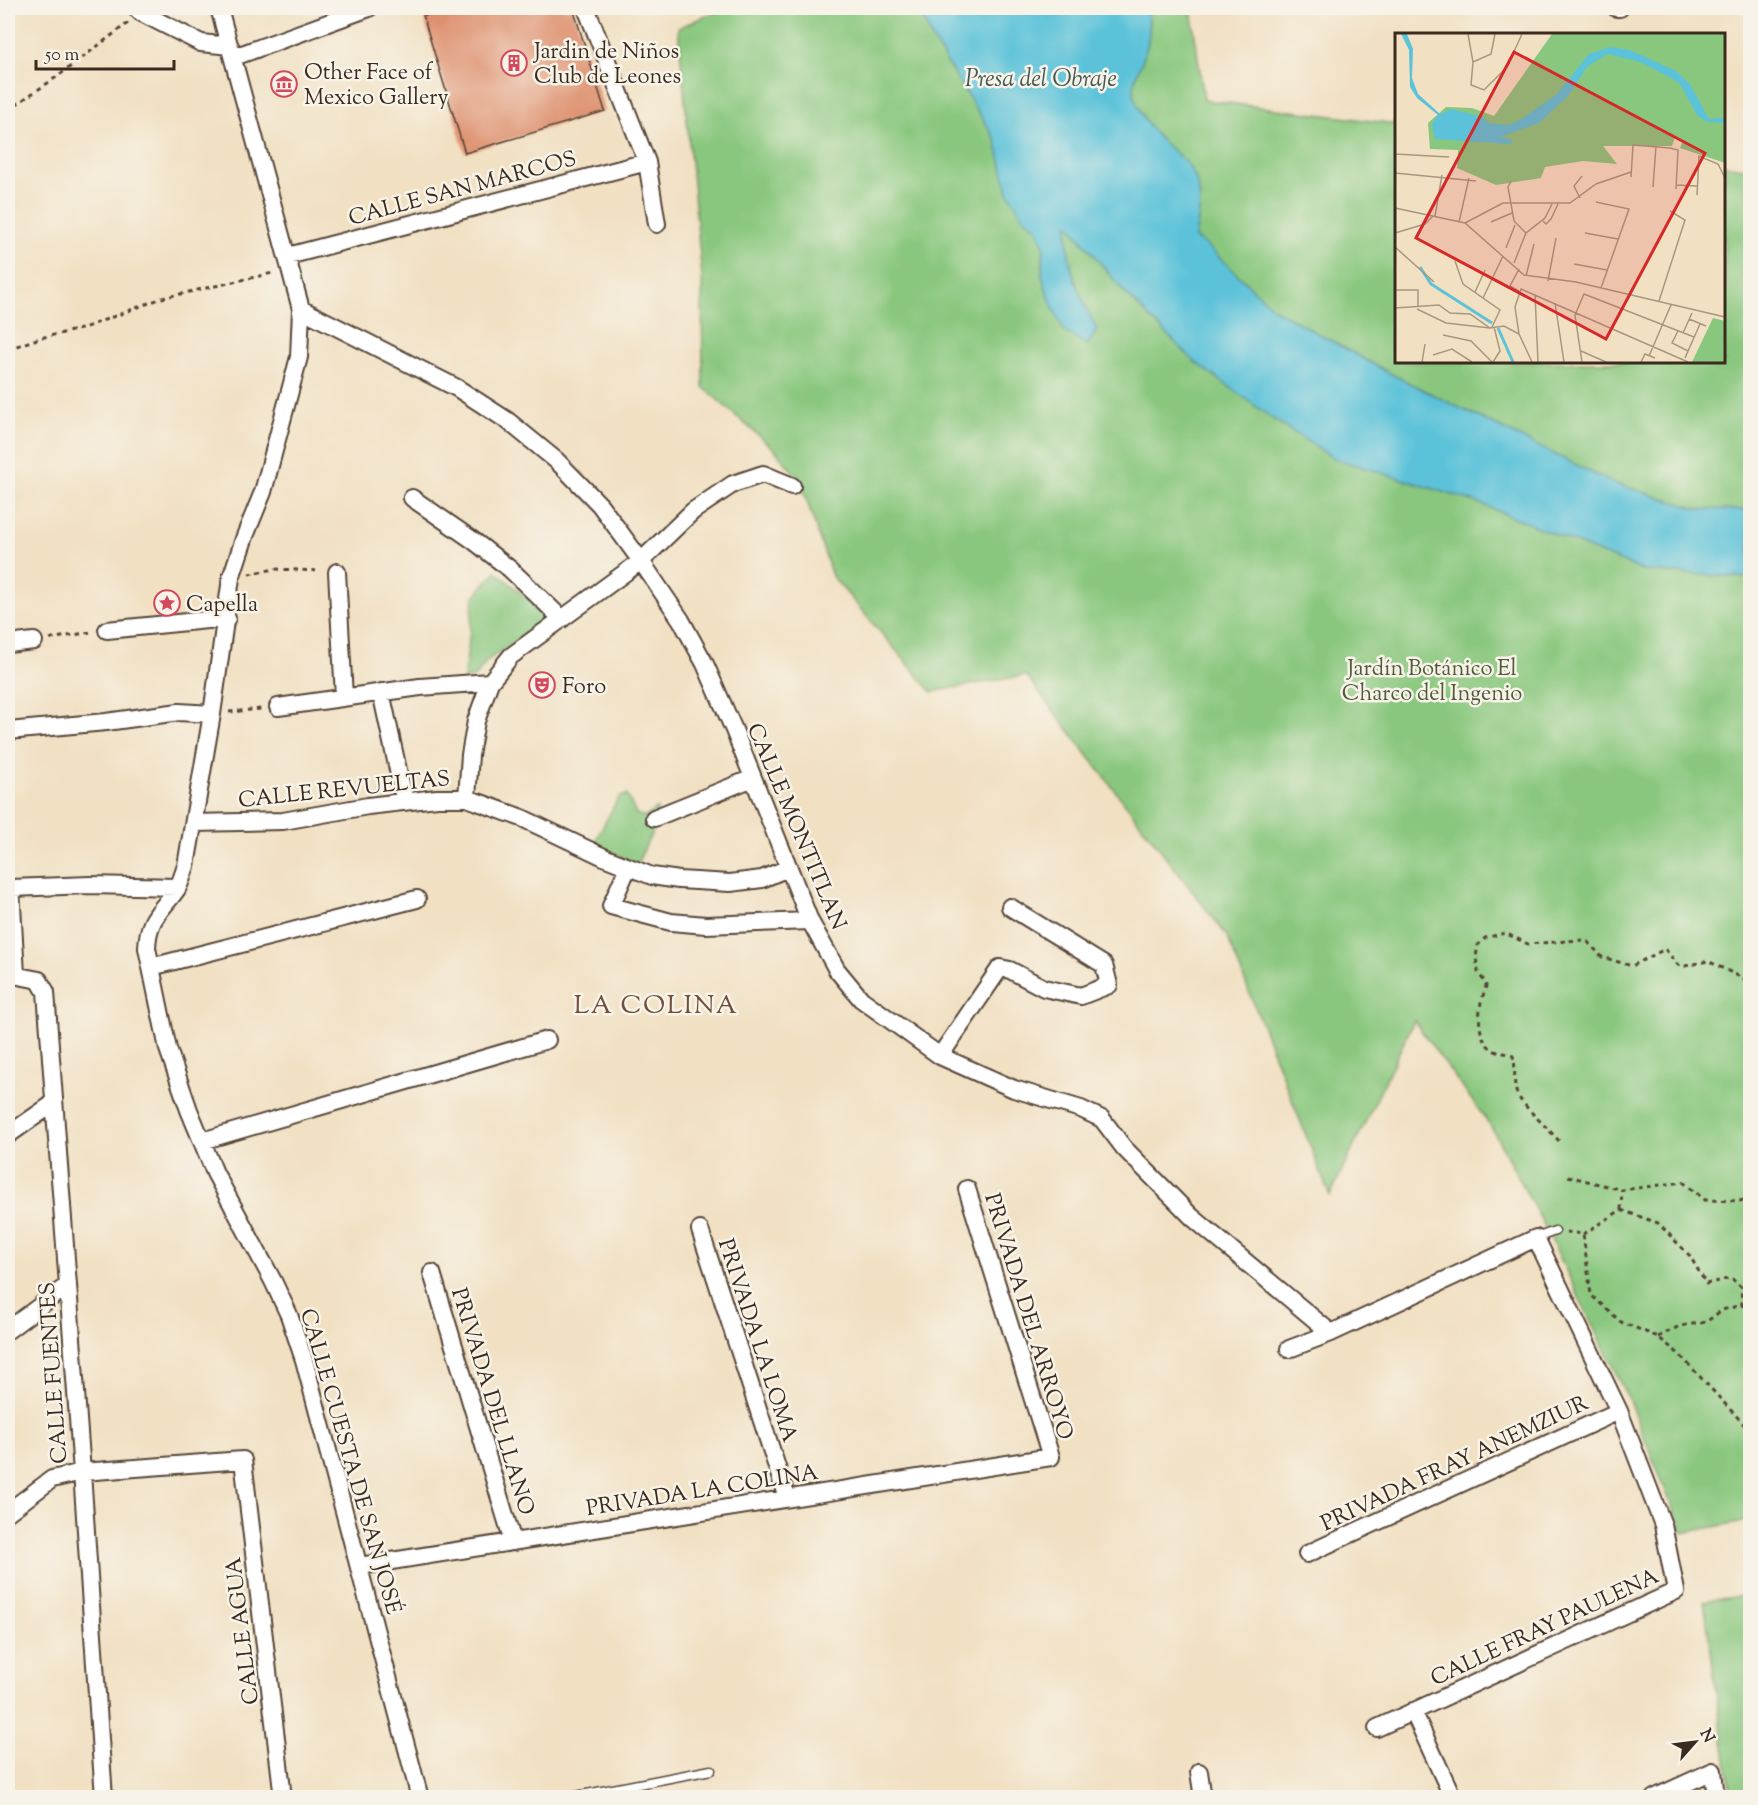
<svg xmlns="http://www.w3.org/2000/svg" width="1758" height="1805" viewBox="0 0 1758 1805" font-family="'Sorts Mill Goudy',serif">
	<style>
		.green { fill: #89c77e; stroke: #62784e; stroke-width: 1.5 }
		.water { fill: #5cc2d9; stroke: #4c767c; stroke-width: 1.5 }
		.building { fill: #de906e }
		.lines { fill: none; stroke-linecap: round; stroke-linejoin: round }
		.lane-casing { stroke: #564537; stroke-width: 11 }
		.street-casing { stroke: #564537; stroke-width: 20 }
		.path { stroke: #564537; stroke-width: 3; stroke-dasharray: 4.5 4.5; stroke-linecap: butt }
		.lane { stroke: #fff; stroke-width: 8 }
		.street { stroke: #fff; stroke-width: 16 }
		.labels { text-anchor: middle; stroke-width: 5; stroke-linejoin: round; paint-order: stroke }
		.poi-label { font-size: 22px; fill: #3b2a1e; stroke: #f7f3e8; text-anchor: start }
		.street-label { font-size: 22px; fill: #3b2a1e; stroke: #f7f3e8 }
		.park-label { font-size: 22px; fill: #52593b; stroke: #f7f3e8 }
		.water-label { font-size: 24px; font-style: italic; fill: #455856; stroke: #f7f3e8 }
		.quarter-label { font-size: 26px; letter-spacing: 1.5px; fill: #744e3a; stroke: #f7f3e8 }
		.inset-river { fill: none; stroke: #5cc2d9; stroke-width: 3 }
		.inset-road { fill: none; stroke: #a89780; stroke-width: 1.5 }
		.view { fill: #d62828; fill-opacity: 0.15; stroke: #d62828; stroke-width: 3 }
		.inset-edge { fill: none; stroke: #3b2a1e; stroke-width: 3 }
	</style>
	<rect width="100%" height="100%" fill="#f7f3e8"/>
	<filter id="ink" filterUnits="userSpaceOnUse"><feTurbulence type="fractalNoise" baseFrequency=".0167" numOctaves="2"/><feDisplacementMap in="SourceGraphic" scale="12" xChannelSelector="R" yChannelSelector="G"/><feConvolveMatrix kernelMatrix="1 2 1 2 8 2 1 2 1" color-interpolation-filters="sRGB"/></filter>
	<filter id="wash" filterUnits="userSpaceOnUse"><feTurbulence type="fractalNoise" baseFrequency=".008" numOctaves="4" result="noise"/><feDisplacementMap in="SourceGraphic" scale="24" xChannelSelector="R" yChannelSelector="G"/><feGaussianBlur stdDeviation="1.35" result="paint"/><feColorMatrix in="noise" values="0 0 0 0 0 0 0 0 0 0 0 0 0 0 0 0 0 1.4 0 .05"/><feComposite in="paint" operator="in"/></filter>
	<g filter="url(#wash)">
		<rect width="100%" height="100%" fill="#f1e0c2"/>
		<path class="green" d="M724,8H1191L1204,100L1396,124V362H1724V165L1750,169V1520L1683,1533L1630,1403L1548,1233L1490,1125L1414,1021L1330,1196L1227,936L1026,675L932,692L832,576L800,480L775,450L703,387L702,277L678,28Z
			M496,571L548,617L487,661L474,678L464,679L474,597Z
			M627,795L636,814L645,817L657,809V822L637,864L594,843L619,797Z
			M1750,1595V1797H1731L1704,1601Z"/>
		<path class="water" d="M919,8H1147C1150,22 1150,38 1145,53C1141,66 1132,80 1134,93C1136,109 1151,130 1162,141C1177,155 1190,161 1197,183C1203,201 1198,220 1195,238L1205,244L1274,309L1393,375L1613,483L1698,509L1750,510V578L1644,571L1476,502L1333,458L1273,419L1195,362L1124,292L1068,223C1065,264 1078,293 1097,329L1088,345L1065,332L1052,306L1042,276L1044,246L1036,227L1024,218L1008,192L996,140L932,39Z"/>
		<g id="blocks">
			<path class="building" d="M451,8H573L605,111L465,153L423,16Z"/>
		</g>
	</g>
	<g filter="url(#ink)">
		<use href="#blocks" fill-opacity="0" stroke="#564537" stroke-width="1.5"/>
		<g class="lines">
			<g class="lane-casing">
				<path id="lane" d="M1536,1238L1555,1231
					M566,1798L711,1770"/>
			</g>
			<g class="street-casing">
				<path id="street" d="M136,8L140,12L201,43L230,46
					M219,8L301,309L299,357L263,492L245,536L231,578L212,714L186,866C183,874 181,882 177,889C161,912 148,917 147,948L168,1049L189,1110L215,1173L273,1281L289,1315L304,1360L420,1798
					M586,8L647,162L657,224
					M1616,8H1620
					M234,57L369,8
					M288,256L647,162
					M301,309L457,388L508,421L557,461L600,505L641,561L681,620L705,664L734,730L810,921L837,970L861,999L940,1056L1014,1089L1081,1109L1102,1119L1124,1148L1192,1217L1331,1333
					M412,498L474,541L510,569L562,619
					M337,572L344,697
					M107,630L227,618
					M8,644L34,641
					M381,692L405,802
					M278,707L420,687L490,682
					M8,731L106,722L179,712L212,714
					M467,798L470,755L476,721L490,682L511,656L641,561L693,511L733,484L763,474L792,486
					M654,818L753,778
					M194,823L283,821L368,806L437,798H467L522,818L606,858L652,876L679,880L730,883L762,879L788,868
					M628,867L611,906L671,922L706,925L810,921
					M151,967L417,899
					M8,974L39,980L46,992L82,1472L104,1798
					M16,974L11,888L90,885L178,887
					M940,1056L1000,968L1010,970L1044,988L1081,996L1109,985L1104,965L1010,907
					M8,1135L54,1103
					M202,1141L547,1040
					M700,1230L787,1498
					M432,1273L513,1542
					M8,1330L68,1285
					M1289,1349L1331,1333L1536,1238L1619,1411L1663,1525L1676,1591L1377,1728
					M8,1512L52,1479L82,1472L243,1460L283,1798
					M1307,1554L1619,1411
					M360,1566L1051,1457L967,1189
					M1413,1711L1453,1798
					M1199,1772L1203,1798
					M1654,1798L1713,1771L1716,1798"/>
			</g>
			<path class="path" d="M8,110L58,76L128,23
				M8,349L40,338L81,329L162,298L273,273
				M249,574L275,569L320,571
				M50,639L91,632
				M229,712L261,709
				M1559,1141C1550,1130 1520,1103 1517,1094C1512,1082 1517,1069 1513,1056C1507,1052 1501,1054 1495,1051C1478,1042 1478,1019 1481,1002C1482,996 1486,991 1486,984L1478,972L1476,957L1478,945L1485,938L1505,933L1528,944L1581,940L1588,942L1602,957L1632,966L1665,949L1678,965L1685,966L1708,961L1750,982
				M1568,1176L1622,1190L1683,1182L1705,1200L1740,1201L1750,1198
				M1621,1210L1622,1190
				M1566,1232L1583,1234L1591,1295L1621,1322L1658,1337L1679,1354L1750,1431
				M1583,1234L1621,1210L1658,1223L1690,1256L1706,1284L1731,1278L1741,1287L1742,1305
				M1658,1337L1680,1326L1706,1322L1722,1310L1742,1305L1750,1308"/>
			<use href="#lane" class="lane"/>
			<use href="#street" class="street"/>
		</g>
	</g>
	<defs>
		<g id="building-ring" transform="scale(1.35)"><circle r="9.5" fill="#f7f3e8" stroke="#d1495b" stroke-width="1.5"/><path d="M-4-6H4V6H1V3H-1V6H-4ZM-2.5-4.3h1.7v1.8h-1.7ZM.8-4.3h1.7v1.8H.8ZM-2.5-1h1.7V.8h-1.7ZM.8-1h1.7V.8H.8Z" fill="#d1495b"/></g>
		<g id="museum-ring" transform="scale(1.35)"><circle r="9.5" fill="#f7f3e8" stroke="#d1495b" stroke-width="1.5"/><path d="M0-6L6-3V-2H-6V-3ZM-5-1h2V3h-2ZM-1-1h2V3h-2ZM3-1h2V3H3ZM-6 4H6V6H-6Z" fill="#d1495b"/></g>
		<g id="sight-ring" transform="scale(1.35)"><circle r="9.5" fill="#f7f3e8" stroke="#d1495b" stroke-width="1.5"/><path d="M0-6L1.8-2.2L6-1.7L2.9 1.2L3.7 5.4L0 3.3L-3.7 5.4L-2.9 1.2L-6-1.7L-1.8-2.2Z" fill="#d1495b"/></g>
		<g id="theatre-ring" transform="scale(1.35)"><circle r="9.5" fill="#f7f3e8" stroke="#d1495b" stroke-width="1.5"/><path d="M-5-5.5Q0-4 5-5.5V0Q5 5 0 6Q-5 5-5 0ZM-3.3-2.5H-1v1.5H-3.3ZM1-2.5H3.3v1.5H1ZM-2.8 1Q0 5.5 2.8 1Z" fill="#d1495b"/></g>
	</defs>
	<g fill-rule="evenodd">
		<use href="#building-ring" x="514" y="63"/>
		<use href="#museum-ring" x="284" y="84"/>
		<use href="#sight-ring" x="167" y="603"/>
		<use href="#theatre-ring" x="542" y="685"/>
	</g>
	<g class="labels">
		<g class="poi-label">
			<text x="534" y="58">Jardin de Niños<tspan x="534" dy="25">Club de Leones</tspan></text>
			<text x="304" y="79">Other Face of<tspan x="304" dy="25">Mexico Gallery</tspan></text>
			<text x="186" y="611">Capella</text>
			<text x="562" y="693">Foro</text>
		</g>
		<g class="street-label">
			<text transform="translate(462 187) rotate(-15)" y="8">CALLE SAN MARCOS</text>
			<text transform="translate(344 788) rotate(-6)" y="8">CALLE REVUELTAS</text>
			<text transform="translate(798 826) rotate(67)" y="8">CALLE MONTITLAN</text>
			<text transform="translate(1030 1316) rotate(73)" y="8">PRIVADA DEL ARROYO</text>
			<text transform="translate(759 1340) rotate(72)" y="8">PRIVADA LA LOMA</text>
			<text transform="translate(52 1373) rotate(-94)" y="8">CALLE FUENTES</text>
			<text transform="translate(494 1401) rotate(73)" y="8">PRIVADA DEL LLANO</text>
			<text transform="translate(352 1461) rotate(74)" y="8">CALLE CUESTA DE SAN JOSÉ</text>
			<text transform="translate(1454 1462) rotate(-25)" y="8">PRIVADA FRAY ANEMZIUR</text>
			<text transform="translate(702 1489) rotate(-9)" y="8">PRIVADA LA COLINA</text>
			<text transform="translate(1544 1626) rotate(-25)" y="8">CALLE FRAY PAULENA</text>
			<text transform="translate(241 1631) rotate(-97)" y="8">CALLE AGUA</text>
		</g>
		<g class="park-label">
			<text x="1432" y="675">Jardín Botánico El<tspan x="1432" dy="25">Charco del Ingenio</tspan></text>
		</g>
		<g class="water-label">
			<text x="1041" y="86">Presa del Obraje</text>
		</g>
		<g class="quarter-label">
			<text x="656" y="1013">LA COLINA</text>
		</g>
	</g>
	<g transform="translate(1395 33)">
		<rect width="330" height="330" fill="#f1e0c2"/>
		<path d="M157,1H330V130L285,115L288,107L280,104L277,113H208L222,131L188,128L150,134L146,145L101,152L62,135L63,117L35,116L33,90L51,74L77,75L99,83ZM318,285L330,288V329H297Z" fill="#89c77e"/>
		<path d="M6,1H12L18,16L17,45L23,61L45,81L56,76L88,84L94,90L113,92L125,87L162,61L194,21L215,14L235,17L281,38L295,51L314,86L329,85L330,90L312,89L302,82L285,51L276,45L245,29L212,21L192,34L173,63L144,90L105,104L117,107L116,111L40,106L37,91L43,82L22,65L15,54L14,17Z" fill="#5cc2d9"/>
		<path class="inset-river" d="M25,234L36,251L97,290M103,295L118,329"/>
		<path class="inset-road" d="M73,1L78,29L76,52L89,57L112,34L127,1M78,29L96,21L100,1M0,121L54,124M0,140L81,148M236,144L238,112L275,115L283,117L281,156M116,148L113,154L119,188L131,200M281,152L302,153M258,154L261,113M302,162L304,123L323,131L330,145M185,165L179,153L187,143M201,169L234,176L206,255M0,175L70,190L129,242L181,249L330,284M40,183L47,142M148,188L151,191L156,186L163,171M64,189L74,145M96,189L117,180M70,190L108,170H175L201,151L236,139M0,200L30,191L38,183M190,200L223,206M0,214L39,249M111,215L120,192M60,228L68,251L105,277L97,294M119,230L131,200L150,185L157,171M179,231L212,237M124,236L115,253L124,258M131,243L139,211M153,248L161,205M0,257H23V274M80,259L90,237M140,261L143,329M88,265L108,223M264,268L290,187L275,178M160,270L169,329M0,275L44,272L55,280L75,281L95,295L109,293L124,301M22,276L51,290L95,295M294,286L311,293M283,298L277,310L293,318M288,300L297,280M48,302L76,308L97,329M186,318L211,329M38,322L57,316L77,329M254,323L276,272M290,325L305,291M27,329L30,311M98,329L105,318L99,294M137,329L124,301L120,274L126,256L293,329M187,329L180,282L189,261L299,304M246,329L250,321L260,325"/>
		<path class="view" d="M119,19L310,120L211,306L21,205Z"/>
		<rect width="330" height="330" class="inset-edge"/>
	</g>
	<rect width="1758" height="1805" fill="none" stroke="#f7f3e8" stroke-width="30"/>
	<g transform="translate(1695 1742) rotate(62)" stroke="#f7f3e8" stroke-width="4.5" paint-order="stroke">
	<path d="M0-4.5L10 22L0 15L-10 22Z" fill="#3b2a1e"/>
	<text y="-9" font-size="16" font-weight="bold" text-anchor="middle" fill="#3b2a1e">N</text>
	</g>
	<path d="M36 60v9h138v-9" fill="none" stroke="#3b2a1e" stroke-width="3"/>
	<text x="45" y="60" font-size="18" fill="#3b2a1e" stroke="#f7f3e8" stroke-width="4.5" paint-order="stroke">50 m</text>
</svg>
